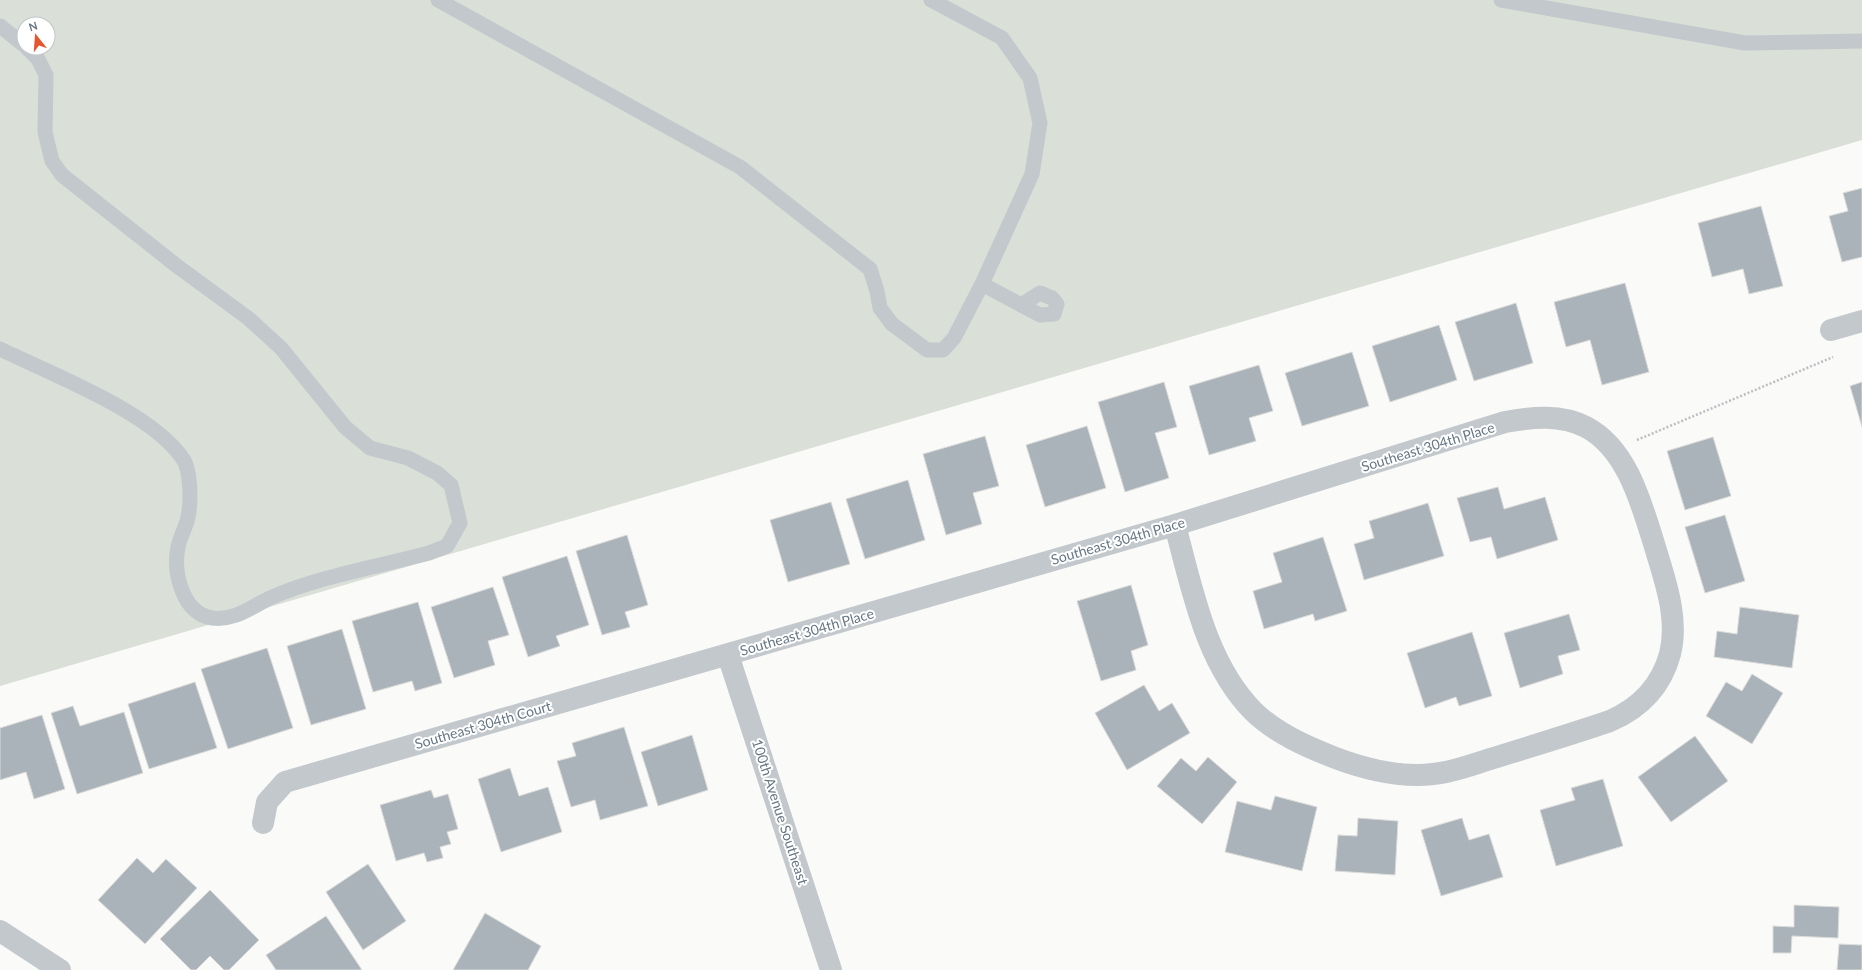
<svg xmlns="http://www.w3.org/2000/svg" width="1862" height="970" viewBox="0 0 1862 970" font-family="Lato,sans-serif">
	<style>
		.green { fill: #dadfd7; fill-rule: evenodd }
		.building { fill: #aab3b9; stroke: #dcdcda }
		.lines { fill: none; stroke-linecap: round; stroke-linejoin: round }
		.path { stroke: #bbbfc2; stroke-width: 2.5; stroke-dasharray: 2 2; stroke-linecap: butt }
		.service { stroke: #c3c8cc; stroke-width: 15 }
		.minor { stroke: #c3c8cc; stroke-width: 22 }
		.tertiary { stroke: #c3c8cc; stroke-width: 22 }
		.labels { text-anchor: middle; stroke-width: 4; stroke-linejoin: round; paint-order: stroke }
		.street-label { font-size: 14px; fill: #657683; stroke: #fff }
	</style>
	<rect width="100%" height="100%" fill="#fafaf8"/>
	<path class="green" d="M0,0H1862V140L0,686ZM24,24H48V48H24Z"/>
	<path class="building" d="M1862,188V257L1842,262L1829,216L1848,211L1843,193Z
		M1761,206L1783,286L1749,294L1743,269L1712,277L1698,223Z
		M1625,283L1649,372L1602,385L1590,340L1566,347L1554,302Z
		M1516,303L1533,363L1474,381L1455,322Z
		M1439,325L1457,380L1390,402L1372,346Z
		M1352,352L1369,406L1302,426L1285,373Z
		M1259,365L1273,411L1249,418L1256,441L1209,455L1189,386Z
		M1164,382L1177,427L1155,433L1169,478L1125,492L1098,402Z
		M1862,382V427L1850,386Z
		M1087,426L1106,488L1045,507L1026,445Z
		M985,436L999,486L973,493L982,524L946,535L923,454Z
		M1713,437L1731,496L1685,510L1667,451Z
		M908,480L925,540L865,559L846,499Z
		M1498,487L1504,509L1545,497L1558,540L1497,559L1491,537L1470,542L1457,498Z
		M831,502L850,564L788,582L770,520Z
		M1428,503L1444,556L1364,580L1354,544L1374,538L1369,521Z
		M1725,515L1745,581L1705,593L1685,527Z
		M627,535L648,605L625,612L630,627L602,635L576,551Z
		M1323,537L1347,611L1315,621L1313,614L1264,629L1253,591L1282,582L1273,553Z
		M567,556L589,625L556,636L560,646L528,657L502,577Z
		M1131,585L1148,645L1131,651L1136,670L1101,681L1077,601Z
		M493,587L509,635L488,641L495,665L454,678L431,607Z
		M418,602L442,683L415,691L412,681L373,692L352,621Z
		M1740,607L1799,615L1792,668L1714,657L1717,631L1737,634Z
		M1569,614L1580,650L1558,656L1563,674L1520,688L1504,633Z
		M342,629L366,709L311,725L287,646Z
		M1472,632L1492,696L1459,706L1456,697L1425,708L1407,653Z
		M267,648L293,728L228,749L201,669Z
		M1752,674L1783,693L1752,744L1706,716L1726,682L1742,691Z
		M195,682L217,748L149,769L128,704Z
		M1144,685L1159,711L1172,703L1190,733L1127,770L1095,713Z
		M73,706L80,726L124,712L143,773L77,794L51,713Z
		M42,715L65,789L34,799L26,772L0,780V728Z
		M624,727L648,806L600,820L595,800L571,807L557,761L576,756L572,743Z
		M692,735L708,790L658,806L641,752Z
		M1695,736L1728,781L1671,822L1638,777Z
		M1208,757L1237,782L1202,824L1157,786L1181,758L1196,771Z
		M510,768L519,796L548,787L562,832L501,852L478,779Z
		M1603,779L1623,846L1556,866L1540,810L1575,800L1571,788Z
		M431,790L434,798L448,794L458,829L447,832L451,844L440,847L443,858L427,862L424,853L396,861L380,805Z
		M1275,796L1317,807L1302,871L1225,852L1237,801L1271,810Z
		M1358,818L1398,821L1395,875L1335,871L1338,835L1357,836Z
		M1462,818L1469,840L1489,834L1503,877L1441,896L1421,830Z
		M137,858L153,873L166,859L197,888L145,944L98,900Z
		M368,864L406,921L363,950L326,892Z
		M210,890L259,940L229,970H224L210,956L196,970H191L160,939Z
		M1794,905L1839,907L1838,938L1792,936L1791,953H1773V926L1794,927Z
		M485,913L541,946L528,970H453Z
		M326,916L362,970H276L266,955Z
		M1839,944L1862,945V970H1837Z"/>
	<g class="lines">
		<path class="path" d="M1637,440L1833,357"/>
		<path class="service" d="M438,0L740,167L870,269L877,291L880,308L892,324L927,350H943L954,338L982,284L1040,315L1054,314L1057,304L1052,298L1040,293L1021,305
			M931,0L1002,38L1030,78L1040,123L1032,174L982,284
			M1501,0L1745,43L1862,41
			M0,26L24,45
			M0,349C51,374 152,412 183,459C191,470 191,504 188,517C186,527 180,537 178,547C173,572 182,613 212,618C235,621 251,607 270,598C320,576 377,567 429,553L447,546L460,523L451,485L437,473L408,458L370,448L345,427L281,348L248,318L177,266L62,175L52,161L45,132L46,75L38,59L27,48"/>
		<path class="minor" d="M1831,330L1862,321
			M728,655L831,970
			M263,823L267,802L285,782L1175,525L1505,422C1532,417 1561,414 1586,427C1628,449 1642,506 1655,547C1665,581 1679,618 1670,654C1661,687 1640,708 1610,721C1572,734 1535,745 1497,757C1476,763 1455,772 1433,774C1399,778 1364,769 1333,757C1305,746 1276,733 1254,712C1206,664 1192,589 1175,525"/>
		<path class="tertiary" d="M0,931L60,970"/>
	</g>
	<g class="labels">
		<g class="street-label">
			<text transform="translate(1428 447) rotate(-17)" y="5">Southeast 304th Place</text>
			<text transform="translate(1118 541) rotate(-16)" y="5">Southeast 304th Place</text>
			<text transform="translate(807 632) rotate(-16)" y="5">Southeast 304th Place</text>
			<text transform="translate(483 725) rotate(-16)" y="5">Southeast 304th Court</text>
			<text transform="translate(780 812) rotate(72)" y="5">100th Avenue Southeast</text>
		</g>
	</g>
	<g transform="translate(36 36) rotate(343)"><circle r="19" fill="#ffffff" stroke="#c1c8cd"/>
	<path d="M0-3L7 15L0 10L-7 15Z" fill="#e4572e"/>
	<text y="-6" font-size="11" font-weight="bold" text-anchor="middle" fill="#657683">N</text>
	</g>
</svg>
